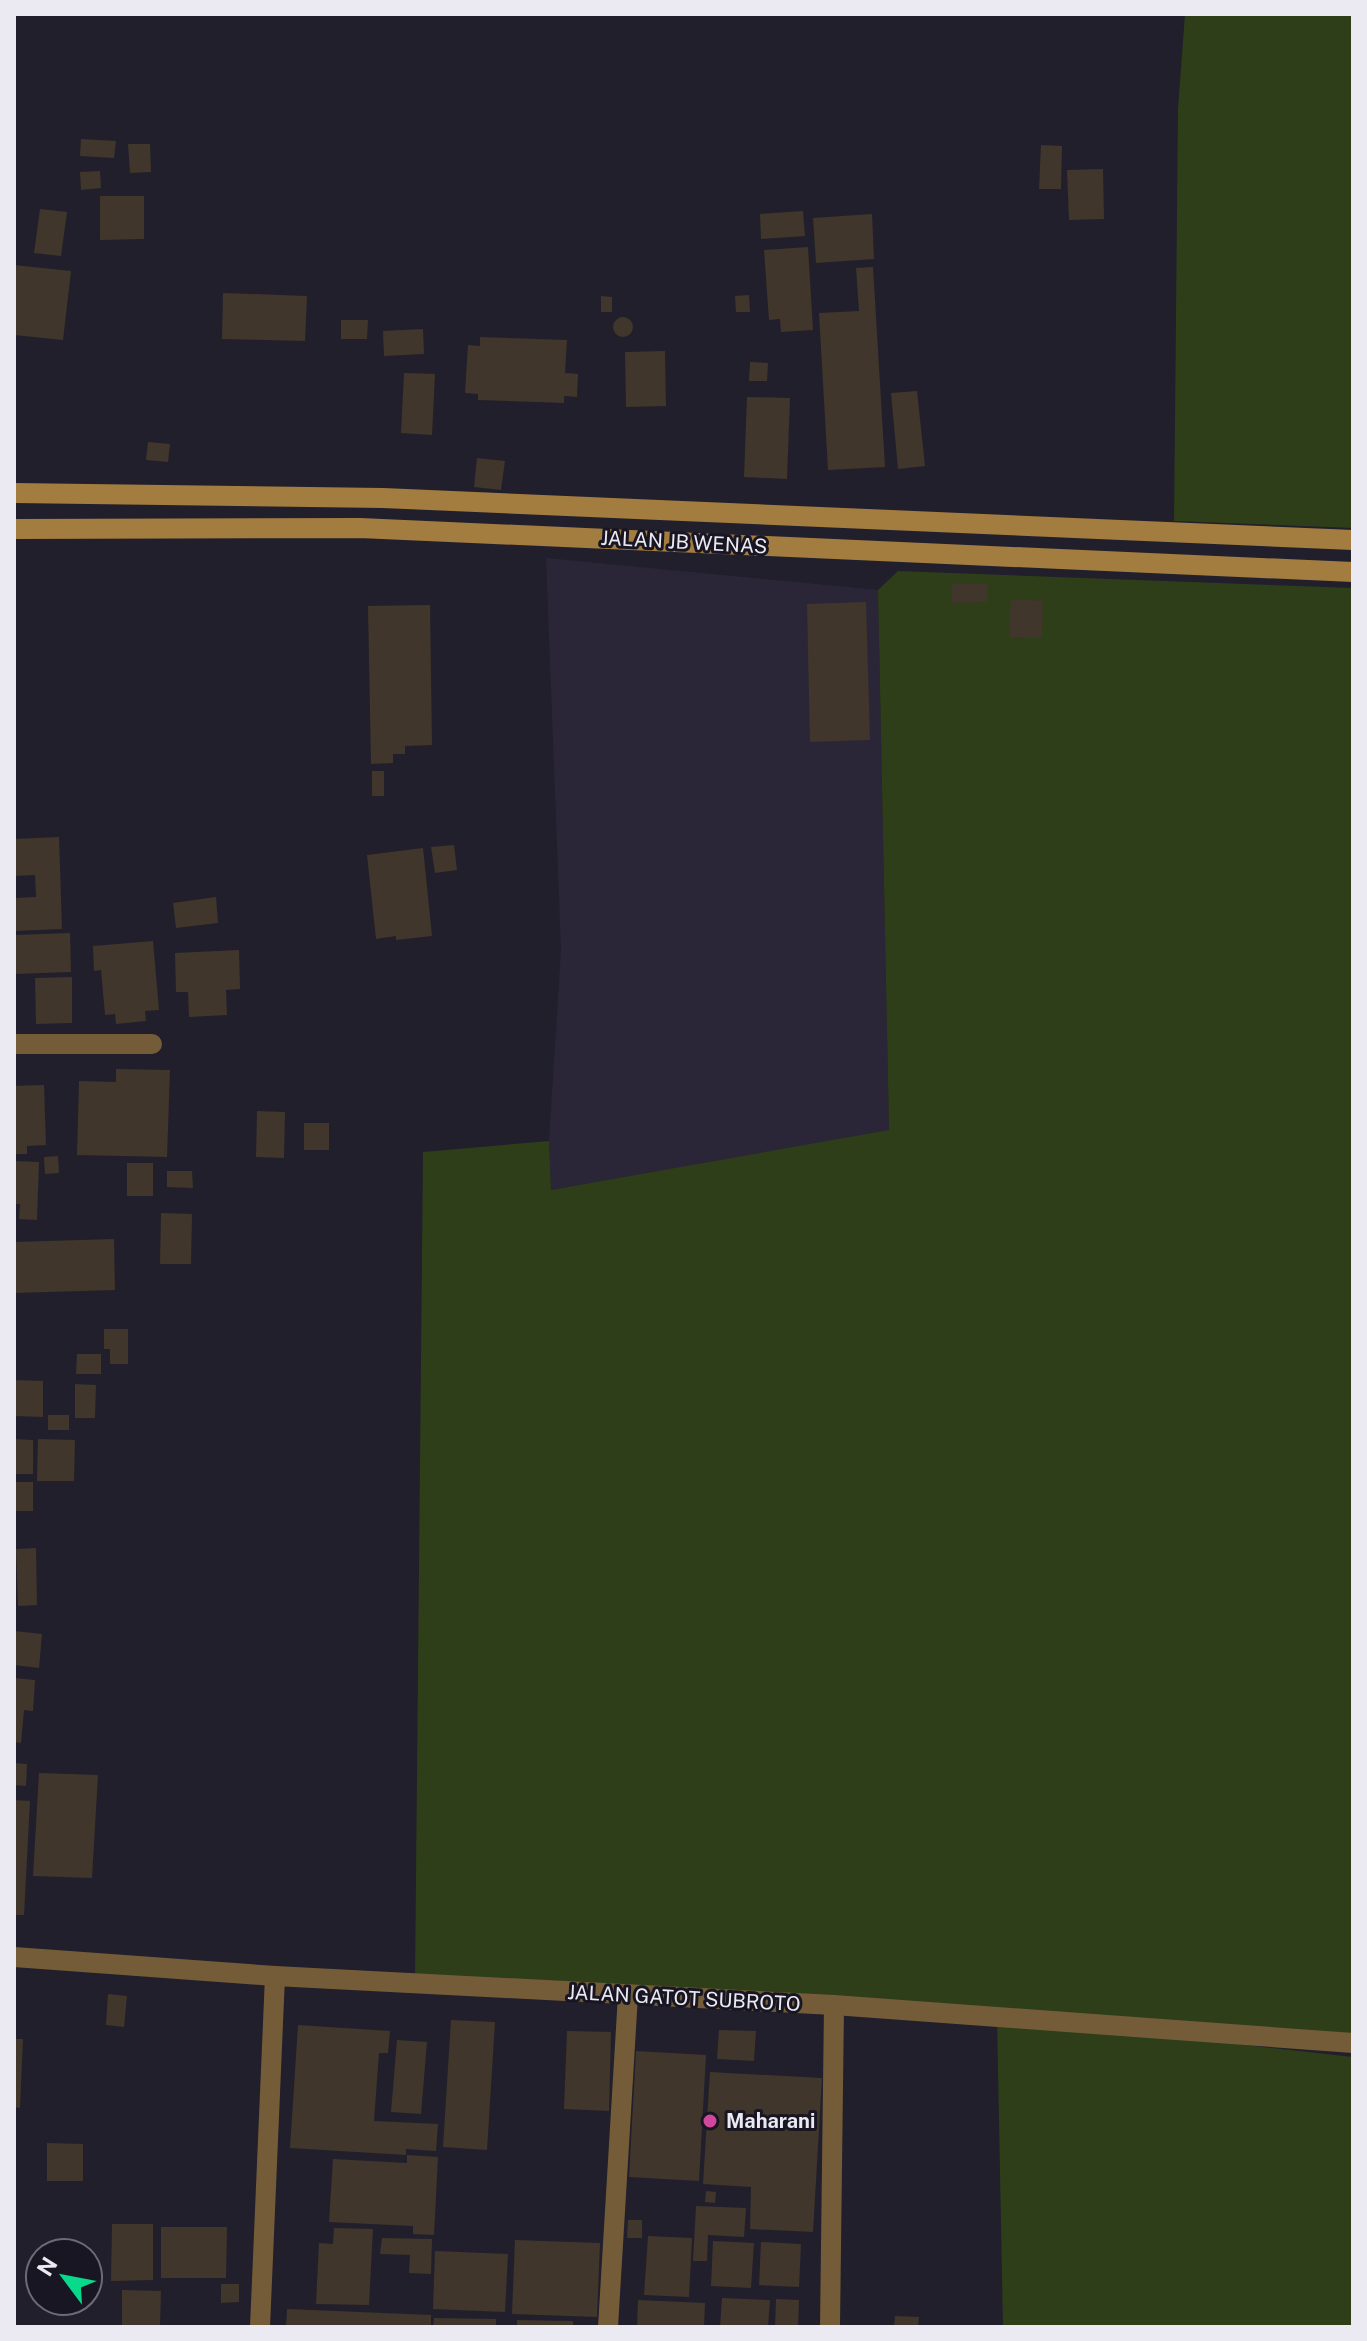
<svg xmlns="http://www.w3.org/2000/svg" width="1367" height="2341" viewBox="0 0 1367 2341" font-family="'Public Sans',sans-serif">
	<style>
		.built { fill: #2a2638 }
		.green { fill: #2e3e19 }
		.building { fill: #40362b }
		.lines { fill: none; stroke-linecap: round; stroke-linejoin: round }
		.minor { stroke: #745c38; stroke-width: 20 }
		.tertiary { stroke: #745c38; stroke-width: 20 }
		.secondary { stroke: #a37c40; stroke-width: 20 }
		.hotel-dot { fill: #d1479c; stroke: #181622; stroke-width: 3 }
		.labels { text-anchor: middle; stroke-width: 6; stroke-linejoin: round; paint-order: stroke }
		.street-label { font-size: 20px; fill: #ebeaf2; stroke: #181622 }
		.poi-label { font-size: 20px; font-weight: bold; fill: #ebeaf2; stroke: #181622; text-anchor: start }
	</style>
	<rect width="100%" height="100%" fill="#211f2b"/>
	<path class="built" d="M546,558L878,590L889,1131L551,1190L549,1141L561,950Z"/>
	<path class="green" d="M1185,14H1353V528L1174,521L1178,109Z
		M898,571L1353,588V2043L1023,2020L1353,2057V2327H1003L997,2017L415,1981L423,1152L549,1141L551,1190L889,1130L878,590Z"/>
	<path class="building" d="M81,139L116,141L114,158L80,156Z
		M128,144H150L151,172L130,173Z
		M1041,145L1062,146L1061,189H1039Z
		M1103,169L1104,219L1069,220L1067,170Z
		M100,171L101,188L81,190L80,172Z
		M100,196H144V239L100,240Z
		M40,209L67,212L61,256L34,253Z
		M803,211L805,236L761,239L760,214Z
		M872,214L874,259L816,263L813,218Z
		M808,247L813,330L781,332L780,319L769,320L764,250Z
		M14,265L71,271L63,340L14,335Z
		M873,267L885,467L828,470L819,313L859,311L856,268Z
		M223,293L307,296L305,341L222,339Z
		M749,295L750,312H736L735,296Z
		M601,296L612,297V312H601Z
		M613 327a10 10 0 1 1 20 0a10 10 0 1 1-20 0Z
		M341,320H368L367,339H341Z
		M423,329L424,354L384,356L383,331Z
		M480,337L567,340L565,373L578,374L577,397L564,396V403L478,400V394L465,393L468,345L480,346Z
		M665,351L666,406L626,407L625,352Z
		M750,362L768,363L767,381H749Z
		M404,373L435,374L432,435L401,433Z
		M917,391L925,466L898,469L891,393Z
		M747,397L790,398L787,479L744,477Z
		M148,442L170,444L168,462L146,460Z
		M477,458L505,461L501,490L474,487Z
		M987,583V602L952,603V584Z
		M1011,599L1043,601L1042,638L1009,637Z
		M866,602L870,740L810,742L807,604Z
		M430,605L432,745L405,746V754H393V763L371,764L368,606Z
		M372,771H384V796H372Z
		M59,837L62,929L14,931V898L36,897L35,875L14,876V839Z
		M454,845L457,870L435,873L431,847Z
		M423,848L432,936L396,940V936L376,939L367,855Z
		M216,897L218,923L176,928L173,903Z
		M70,933L71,972L14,974V935Z
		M153,941L159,1010L145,1011L146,1021L116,1024L115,1014L105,1015L101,970L94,971L93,946Z
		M239,950L240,989L226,990L227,1015L189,1017L188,992H176L175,953Z
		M72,977V1023L36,1024L35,978Z
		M116,1069L170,1070L167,1157L77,1155L79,1081L116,1082Z
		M44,1085L46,1145L27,1146V1154H14V1086Z
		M257,1111L285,1112L284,1158L256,1157Z
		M304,1123H329V1150H304Z
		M58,1156L59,1173L45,1174L44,1157Z
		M14,1161L39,1162L37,1220L19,1219L20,1204H14Z
		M127,1163H153V1196H127Z
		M167,1171H192L193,1188L167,1187Z
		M161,1213L192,1214L191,1264H160Z
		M114,1239L115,1290L14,1293V1242Z
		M104,1329H128V1364H110V1349H104Z
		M77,1354H101V1374H76Z
		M14,1380L43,1381V1417L14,1416Z
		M75,1384L96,1385L95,1418H75Z
		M48,1415H69V1430H48Z
		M14,1439L33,1440V1474H14Z
		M38,1439L75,1440L74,1481H37Z
		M14,1482H33V1511H14Z
		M36,1548L37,1605L18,1606L16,1549Z
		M14,1631L42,1634L39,1668L14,1665Z
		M14,1678L35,1680L33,1711L24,1710L21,1743L14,1742Z
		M14,1763L27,1764L26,1786L14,1785Z
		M39,1773L98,1775L92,1878L33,1876Z
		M14,1800L30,1801L24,1915H14Z
		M108,1994L127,1996L124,2027L106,2025Z
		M451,2020L495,2022L487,2150L443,2147Z
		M298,2025L390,2031L388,2053H379L374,2121L438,2124L436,2151L406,2149V2155L290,2148Z
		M719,2030L756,2031L754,2061L717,2059Z
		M567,2031L611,2032L609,2111L564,2109Z
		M14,2039H23L20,2108L14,2107Z
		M397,2040L427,2042L421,2114L391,2112Z
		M636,2051L706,2055L699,2181L629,2177Z
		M710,2072L822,2078L813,2232L750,2229L751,2187L703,2184Z
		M47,2143L83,2144V2181H47Z
		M407,2155L438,2157L434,2235L413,2234V2226L329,2222L333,2159L407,2163Z
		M706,2191L716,2192L715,2203L705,2202Z
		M696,2206L746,2208L744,2237L708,2235L707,2261H693Z
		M628,2220H642V2238H627Z
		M112,2224H153V2280L111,2281Z
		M161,2227H227L226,2278H161Z
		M334,2228L373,2229L369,2305L316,2304L319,2243L333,2244Z
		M648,2236L692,2238L689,2297L644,2295Z
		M382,2238L432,2239L431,2274L409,2273L410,2255L380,2254Z
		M515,2240L600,2243L597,2317L512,2314Z
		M713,2241L754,2243L751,2288L711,2286Z
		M761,2242L801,2244L799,2287L759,2285Z
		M47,2245H72V2253H47Z
		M435,2251L508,2254L505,2312L433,2309Z
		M221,2284H239V2302L221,2303Z
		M122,2290L161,2291L160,2327H122Z
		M722,2298L770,2300L768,2327H720Z
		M776,2299L799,2300L798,2327H775Z
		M638,2300L705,2303L704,2327H637Z
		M287,2309L431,2315V2327H286Z
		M895,2316L919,2317L918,2327H894Z
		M434,2318L496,2319V2327H433Z
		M517,2320L573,2321V2327H517Z"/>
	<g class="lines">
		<path class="minor" d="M14,1044H152
			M260,2327L275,1976
			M608,2327L628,1995
			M830,2327L834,2005"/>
		<path class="tertiary" d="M14,1957L275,1976L834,2005L1353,2043"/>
		<path class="secondary" d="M14,493L383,498L1353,540
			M14,529L360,528L1353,572"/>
	</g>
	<circle class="hotel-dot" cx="710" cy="2121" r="8"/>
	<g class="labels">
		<g class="street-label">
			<text transform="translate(684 542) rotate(3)" y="7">JALAN JB WENAS</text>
			<text transform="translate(684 1998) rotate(3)" y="7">JALAN GATOT SUBROTO</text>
		</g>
		<g class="poi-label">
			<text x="726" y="2128">Maharani</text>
		</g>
	</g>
	<rect width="1367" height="2341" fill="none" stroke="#ebeaf2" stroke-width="32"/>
	<g transform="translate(64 2277) rotate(302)"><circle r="38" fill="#181622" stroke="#6c6b75" stroke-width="2"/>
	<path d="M0-6L14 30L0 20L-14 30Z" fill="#08d98b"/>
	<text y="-12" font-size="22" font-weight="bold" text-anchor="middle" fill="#ebeaf2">N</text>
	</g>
</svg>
